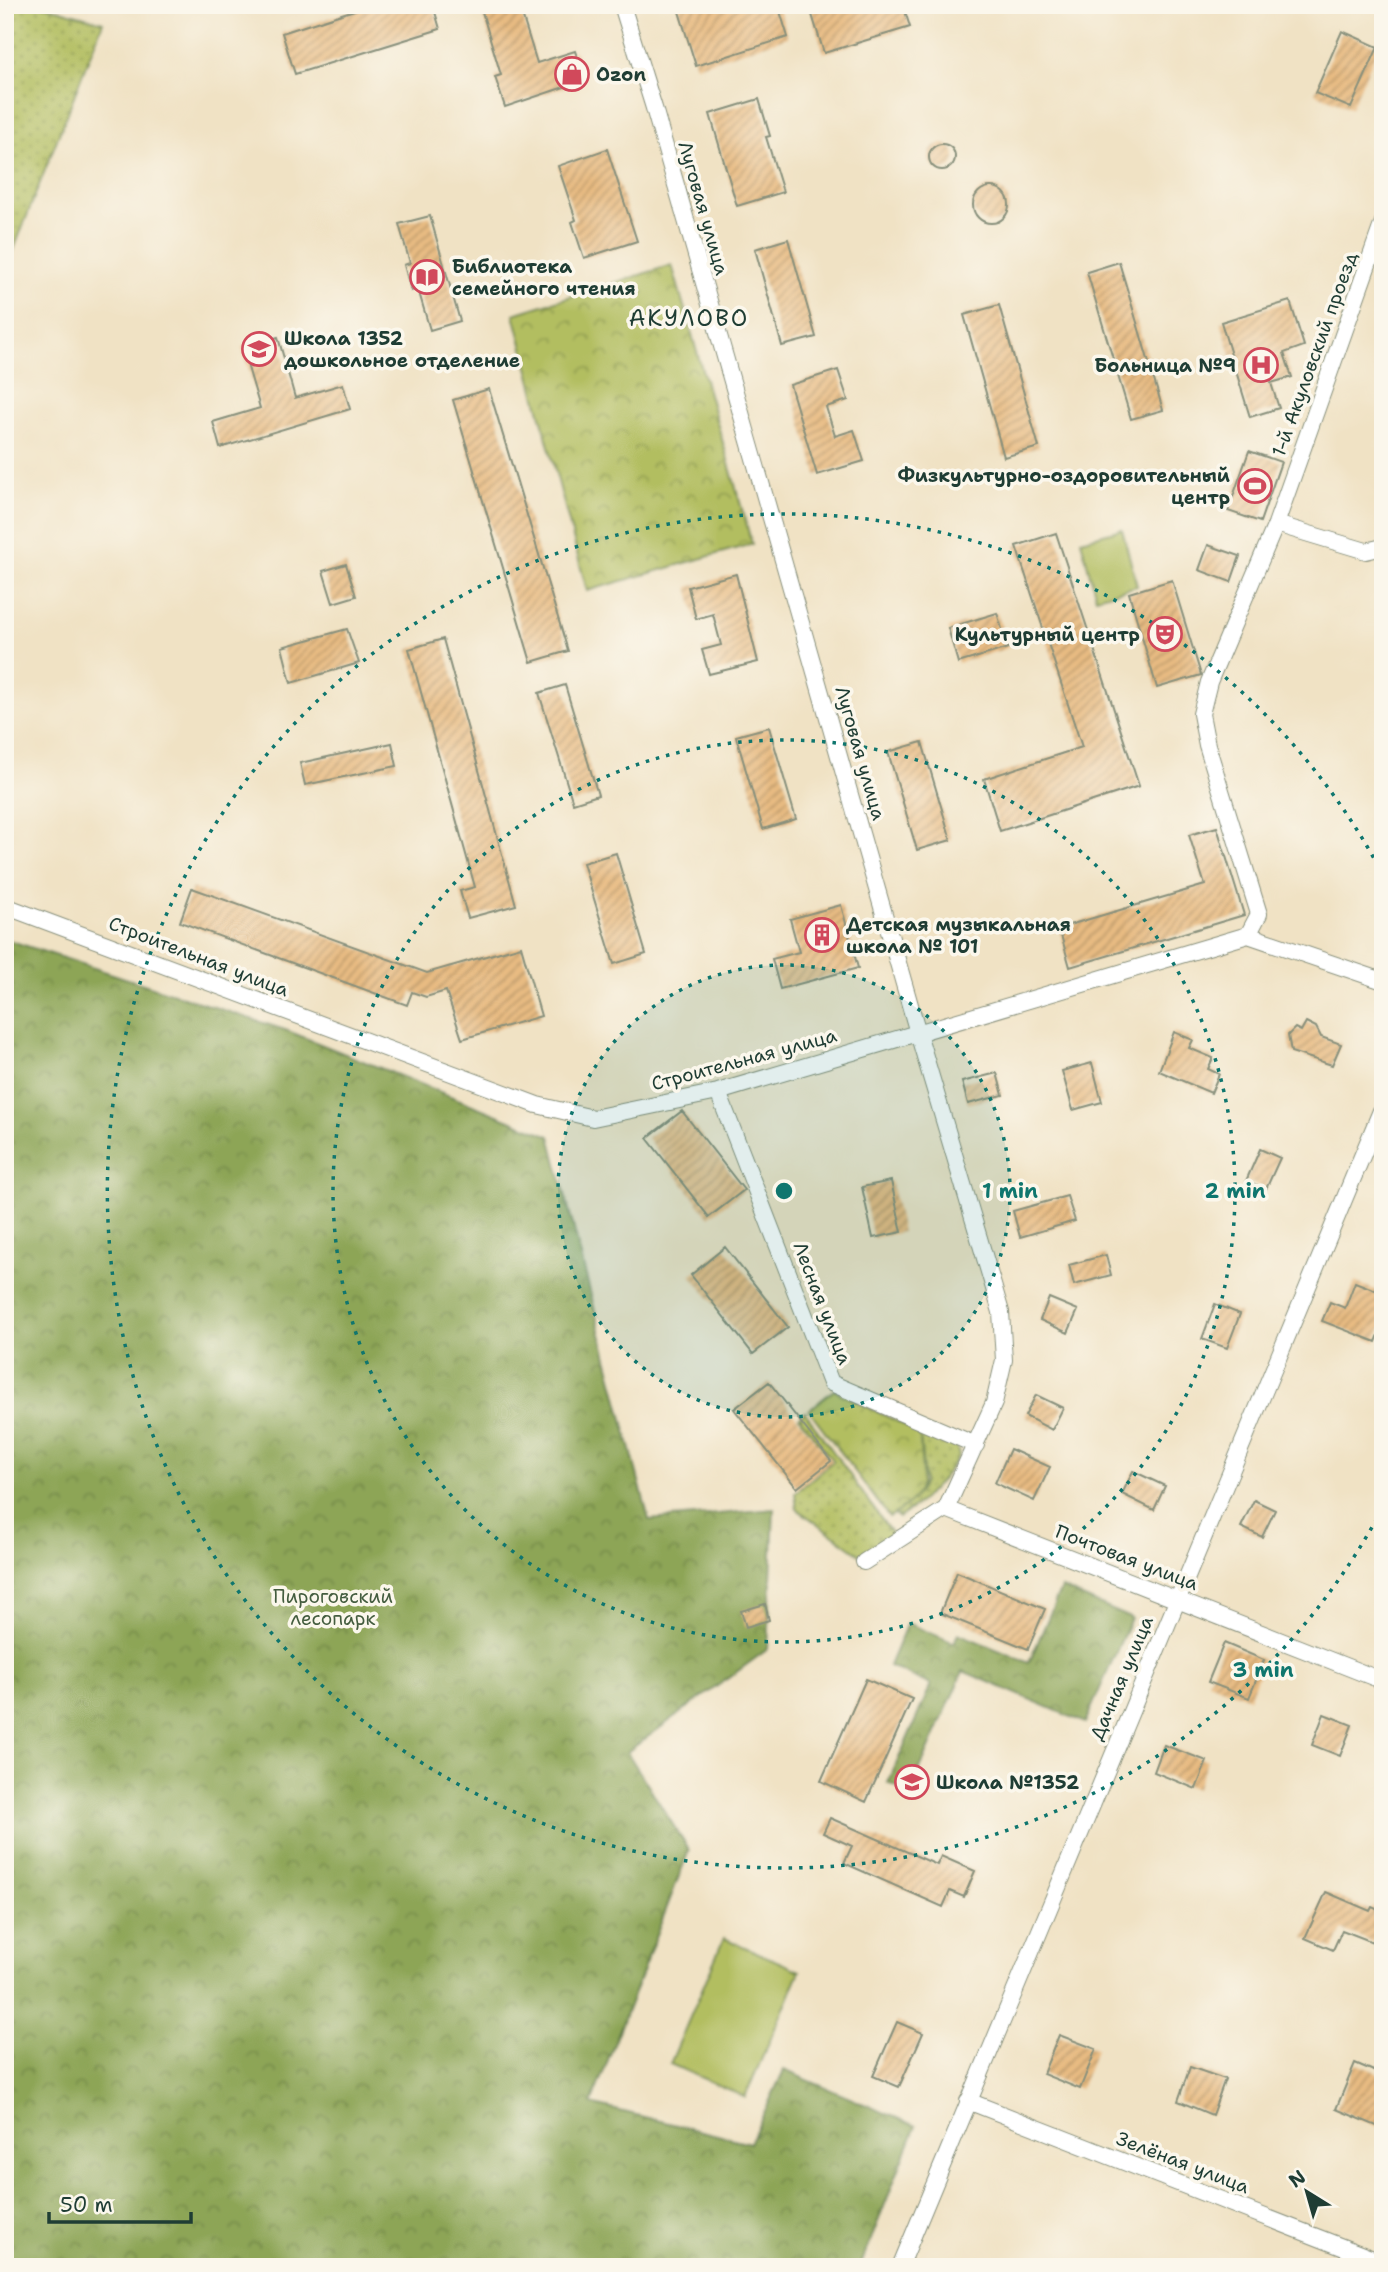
<svg xmlns="http://www.w3.org/2000/svg" width="1388" height="2272" viewBox="0 0 1388 2272" font-family="'Shantell Sans',sans-serif">
	<style>
		.grass { fill: url(#grass-dots); stroke: #687e4a; stroke-width: 2 }
		.forest { fill: url(#forest-crowns); stroke: #567145; stroke-width: 2 }
		.park { fill: url(#park-crowns); stroke: #687e4a; stroke-width: 2 }
		.garden { fill: #b2be60; stroke: #687e4a; stroke-width: 2 }
		.building { fill: url(#building-hatch) }
		.lines { fill: none; stroke-linecap: round; stroke-linejoin: round }
		.street-casing { stroke: #88907c; stroke-width: 18 }
		.street { stroke: #fff; stroke-width: 16 }
		.ring { fill: none; stroke: #0f766e; stroke-width: 3.5; stroke-dasharray: 3.5 7 }
		.labels { text-anchor: middle; stroke-width: 7; stroke-linejoin: round; paint-order: stroke }
		.poi-label { font-size: 19px; font-weight: bold; fill: #1f3d34; stroke: #fbf7ec; text-anchor: start }
		.street-label { font-size: 19px; fill: #1f3d34; stroke: #fbf7ec }
		.park-label { font-size: 19px; fill: #445d3f; stroke: #fbf7ec }
		.quarter-label { font-size: 23px; letter-spacing: 2px; fill: #1f3d34; stroke: #fbf7ec }
		.centre { fill: #0f766e; stroke: #fbf7ec; stroke-width: 3.5 }
		.ring-label { font-size: 21px; text-anchor: middle; font-weight: bold; fill: #0f766e; stroke: #fbf7ec; stroke-width: 7; stroke-linejoin: round; paint-order: stroke }
	</style>
	<defs>
		<pattern id="grass-dots" width="8" height="8" patternUnits="userSpaceOnUse" patternTransform="scale(1.75)"><rect width="8" height="8" fill="#b2be60"/><path d="M2 2h.1M6 6h.1" fill="none" stroke="#909c50" stroke-width="1.8" stroke-linecap="round"/></pattern>
		<pattern id="forest-crowns" width="20" height="18" patternUnits="userSpaceOnUse" patternTransform="scale(1.75)"><rect width="20" height="18" fill="#8da556"/><path d="M2 6a3 3 0 1 1 6 0M12 15a3 3 0 1 1 6 0" fill="none" stroke="#738848"/></pattern>
		<pattern id="park-crowns" width="20" height="18" patternUnits="userSpaceOnUse" patternTransform="scale(1.75)"><rect width="20" height="18" fill="#b2be60"/><path d="M2 6a3 3 0 1 1 6 0M12 15a3 3 0 1 1 6 0" fill="none" stroke="#909c50"/></pattern>
		<pattern id="building-hatch" width="6" height="6" patternUnits="userSpaceOnUse" patternTransform="scale(1.75)"><rect width="6" height="6" fill="#e8bb82"/><path d="M-1 1l2-2M0 6l6-6M5 7l2-2" fill="none" stroke="#bb996b"/></pattern>
	</defs>
	<rect width="100%" height="100%" fill="#fbf7ec"/>
	<filter id="ink" filterUnits="userSpaceOnUse"><feTurbulence type="fractalNoise" baseFrequency=".0143" numOctaves="2"/><feDisplacementMap in="SourceGraphic" scale="14" xChannelSelector="R" yChannelSelector="G"/><feConvolveMatrix kernelMatrix="1 2 1 2 8 2 1 2 1" color-interpolation-filters="sRGB"/></filter>
	<filter id="wash" filterUnits="userSpaceOnUse"><feTurbulence type="fractalNoise" baseFrequency=".00686" numOctaves="4" result="noise"/><feDisplacementMap in="SourceGraphic" scale="28" xChannelSelector="R" yChannelSelector="G"/><feGaussianBlur stdDeviation="1.57" result="paint"/><feColorMatrix in="noise" values="0 0 0 0 0 0 0 0 0 0 0 0 0 0 0 0 0 1.4 0 .05"/><feComposite in="paint" operator="in"/></filter>
	<g filter="url(#wash)">
		<rect width="100%" height="100%" fill="#f0e2c4"/>
		<path class="grass" d="M5,5H42L103,22L5,272Z
			M805,1412L894,1537L864,1557L797,1509L795,1493L833,1461L799,1417Z
			M920,1433L942,1438L957,1447L959,1456C942,1482 924,1501 899,1518L894,1514L919,1492L924,1482Z"/>
		<path class="forest" d="M5,939L288,1031L550,1136L649,1520L774,1509L768,1649L627,1752L689,1850L591,2104L750,2143L784,2070L916,2126L860,2267H5Z
			M1061,1588L1131,1618L1085,1723L963,1671L910,1792L888,1783L931,1685L889,1666L907,1623L954,1643L958,1633L1029,1663Z"/>
		<path class="park" d="M672,265L752,544L587,591L514,314Z
			M834,1390L920,1433C919,1476 935,1492 889,1517L809,1410Z"/>
		<path class="garden" d="M1122,529L1137,586L1096,597L1081,540Z
			M724,1938L800,1971L745,2097L670,2064Z"/>
		<g id="blocks">
			<path class="building" d="M370,5H433L440,29L295,74L282,33Z
				M480,5H519L537,63L575,51L585,80L505,107L495,77L501,75Z
				M677,5H778L788,37L696,66Z
				M809,5H903L910,27L824,53Z
				M1342,31L1378,47L1351,108L1315,93Z
				M759,99L770,136L766,137L783,192L737,206L710,114Z
				M929 157a13 13 0 1 1 26 0a13 13 0 1 1-26 0Z
				M607,149L637,241L584,258L572,222L576,220L558,166Z
				M973 205a18 18 0 1 1 36 0a18 18 0 1 1-36 0Z
				M430,216L460,321L430,330L418,289L411,291L404,265L410,263L399,224Z
				M788,239L816,337L782,346L755,249Z
				M1119,262L1163,410L1131,419L1087,272Z
				M1290,301L1304,346L1284,353L1292,377L1271,383L1279,408L1250,417L1221,322Z
				M999,305L1039,447L1004,457L964,315Z
				M278,337L295,398L343,384L350,409L220,448L213,422L260,408L242,347Z
				M838,370L848,400L826,407L835,436L854,430L864,461L817,475L790,385Z
				M489,389L568,651L531,662L453,400Z
				M1249,451L1281,462L1260,522L1228,511Z
				M1056,533L1139,786L1000,831L984,779L1082,747L1016,546Z
				M1208,545L1240,556L1231,582L1199,570Z
				M346,564L356,596L333,603L323,571Z
				M736,574L758,662L709,674L702,650L721,645L713,614L696,619L688,587Z
				M1172,580L1201,675L1157,688L1129,593Z
				M997,613L1008,648L958,663L948,628Z
				M347,629L359,663L291,683L282,647Z
				M443,639L516,905L468,918L460,891L475,887L409,649Z
				M565,685L598,795L573,803L539,693Z
				M769,727L796,819L763,829L736,736Z
				M922,742L951,840L917,850L888,752Z
				M392,743L397,766L305,785L300,763Z
				M1217,827L1244,915L1070,967L1059,928L1205,885L1189,835Z
				M616,853L646,954L614,964L583,863Z
				M192,888L427,973L521,946L541,1016L462,1039L446,991L426,997L412,992L407,1005L180,922Z
				M841,905L858,968L780,989L772,959L799,952L790,919Z
				M1306,1022L1316,1027L1321,1037L1341,1044L1332,1065L1291,1052L1288,1035L1295,1028L1301,1031Z
				M1174,1032L1193,1040L1189,1048L1213,1058L1208,1069L1219,1074L1211,1093L1159,1071Z
				M1092,1063L1102,1102L1073,1110L1062,1071Z
				M997,1073L1003,1095L968,1104L962,1082Z
				M682,1111L744,1190L709,1217L647,1138Z
				M1260,1149L1280,1158L1266,1189L1246,1181Z
				M891,1181L902,1232L873,1238L862,1187Z
				M1067,1196L1075,1221L1020,1237L1013,1211Z
				M725,1247L788,1327L753,1354L691,1275Z
				M1106,1255L1111,1275L1074,1285L1069,1265Z
				M1355,1282L1383,1293V1325L1376,1342L1322,1321L1330,1302L1345,1308Z
				M1049,1298L1078,1310L1068,1333L1040,1320Z
				M1215,1304L1240,1314L1227,1348L1202,1339Z
				M769,1382L831,1461L797,1488L734,1409Z
				M1036,1395L1063,1408L1052,1430L1025,1416Z
				M1010,1449L1050,1467L1034,1501L995,1483Z
				M1133,1471L1165,1486L1154,1510L1122,1494Z
				M1254,1500L1275,1510L1262,1537L1241,1527Z
				M957,1572L1045,1609L1028,1649L940,1613Z
				M765,1604L769,1620L746,1627L741,1611Z
				M1224,1643L1264,1660L1249,1698L1208,1682Z
				M866,1679L912,1699L866,1802L821,1781Z
				M1324,1714L1352,1725L1340,1756L1312,1745Z
				M1164,1745L1207,1761L1196,1789L1154,1772Z
				M830,1818L937,1865L941,1856L975,1871L964,1897L950,1891L943,1907L844,1863L852,1846L823,1833Z
				M1326,1892L1370,1911L1372,1907L1383,1912V1946L1342,1930L1333,1950L1305,1938Z
				M897,2022L923,2033L899,2087L873,2076Z
				M1059,2035L1096,2049L1080,2089L1043,2074Z
				M1355,2063L1383,2075V2118L1379,2127L1336,2109Z
				M1190,2067L1225,2079L1212,2115L1178,2101Z"/>
		</g>
	</g>
	<g filter="url(#ink)">
		<use href="#blocks" fill-opacity="0" stroke="#88907c" stroke-width="2"/>
		<g class="lines">
			<g class="street-casing">
				<path id="street" d="M622,5L654,108L918,1033L1001,1312L1004,1360L994,1403L946,1509
					M1276,524L1366,551L1383,547
					M5,906L537,1105L593,1118L718,1092L1248,935L1383,981
					M1248,935L1259,914L1207,745L1201,714L1209,682L1276,524L1383,222
					M718,1092L831,1383L976,1445
					M946,1509L1383,1681
					M864,1562L946,1509
					M968,2101L1383,2263
					M900,2267L1383,1106"/>
			</g>
			<use href="#street" class="street"/>
		</g>
	</g>
	<circle cx="784" cy="1191" r="226" fill="#0f766e" fill-opacity=".12"/>
	<g class="ring">
		<circle cx="784" cy="1191" r="226"/>
		<circle cx="784" cy="1191" r="451"/>
		<path d="M1382 1509A677 677 0 1 1 1382 873"/>
	</g>
	<defs>
		<g id="shop-ring" transform="scale(1.75)"><circle r="9.5" fill="#fbf7ec" stroke="#d1495b" stroke-width="1.5"/><path d="M-5-2.5h2.3a2.7 3.5 0 0 1 5.4 0H5L5.5 6h-11ZM-1.5-2.5h3a1.5 2.3 0 0 0-3 0Z" fill="#d1495b"/></g>
		<g id="library-ring" transform="scale(1.75)"><circle r="9.5" fill="#fbf7ec" stroke="#d1495b" stroke-width="1.5"/><path d="M-6-4Q-3-5.5-.7-3.5V5Q-3 3-6 4ZM6-4Q3-5.5 .7-3.5V5Q3 3 6 4Z" fill="#d1495b"/></g>
		<g id="school-ring" transform="scale(1.75)"><circle r="9.5" fill="#fbf7ec" stroke="#d1495b" stroke-width="1.5"/><path d="M0-5L7-2L0 1L-7-2ZM-4 1L0 2.5L4 1V4Q0 6-4 4Z" fill="#d1495b"/></g>
		<g id="hospital-ring" transform="scale(1.75)"><circle r="9.5" fill="#fbf7ec" stroke="#d1495b" stroke-width="1.5"/><path d="M-5-5h3v3.5h4V-5h3V5h-3V1.5h-4V5h-3Z" fill="#d1495b"/></g>
		<g id="stadium-ring" transform="scale(1.75)"><circle r="9.5" fill="#fbf7ec" stroke="#d1495b" stroke-width="1.5"/><path d="M0-5a6.5 5 0 1 0 0 10a6.5 5 0 1 0 0-10ZM-3.5-1.8h7v3.6h-7Z" fill="#d1495b"/></g>
		<g id="theatre-ring" transform="scale(1.75)"><circle r="9.5" fill="#fbf7ec" stroke="#d1495b" stroke-width="1.5"/><path d="M-5-5.5Q0-4 5-5.5V0Q5 5 0 6Q-5 5-5 0ZM-3.3-2.5H-1v1.5H-3.3ZM1-2.5H3.3v1.5H1ZM-2.8 1Q0 5.5 2.8 1Z" fill="#d1495b"/></g>
		<g id="building-ring" transform="scale(1.75)"><circle r="9.5" fill="#fbf7ec" stroke="#d1495b" stroke-width="1.5"/><path d="M-4-6H4V6H1V3H-1V6H-4ZM-2.5-4.3h1.7v1.8h-1.7ZM.8-4.3h1.7v1.8H.8ZM-2.5-1h1.7V.8h-1.7ZM.8-1h1.7V.8H.8Z" fill="#d1495b"/></g>
	</defs>
	<g fill-rule="evenodd">
		<use href="#shop-ring" x="572" y="74"/>
		<use href="#library-ring" x="427" y="277"/>
		<use href="#school-ring" x="259" y="349"/>
		<use href="#hospital-ring" x="1261" y="365"/>
		<use href="#stadium-ring" x="1255" y="486"/>
		<use href="#theatre-ring" x="1165" y="634"/>
		<use href="#building-ring" x="822" y="935"/>
		<use href="#school-ring" x="912" y="1782"/>
	</g>
	<g class="labels">
		<g class="poi-label">
			<text x="596" y="81">Ozon</text>
			<text x="452" y="273">Библиотека<tspan x="452" dy="22">семейного чтения</tspan></text>
			<text x="284" y="345">Школа 1352<tspan x="284" dy="22">дошкольное отделение</tspan></text>
			<text x="1236" y="372" text-anchor="end">Больница №9</text>
			<text x="1230" y="482" text-anchor="end">Физкультурно-оздоровительный<tspan x="1230" dy="22">центр</tspan></text>
			<text x="1140" y="641" text-anchor="end">Культурный центр</text>
			<text x="846" y="931">Детская музыкальная<tspan x="846" dy="22">школа № 101</tspan></text>
			<text x="936" y="1789">Школа №1352</text>
		</g>
		<g class="street-label">
			<text transform="translate(704 208) rotate(74)" y="7">Луговая улица</text>
			<text transform="translate(1314 354) rotate(-70)" y="7">1-й Акуловский проезд</text>
			<text transform="translate(861 753) rotate(74)" y="7">Луговая улица</text>
			<text transform="translate(199 956) rotate(21)" y="7">Строительная улица</text>
			<text transform="translate(744 1059) rotate(-15)" y="7">Строительная улица</text>
			<text transform="translate(823 1303) rotate(69)" y="7">Лесная улица</text>
			<text transform="translate(1127 1557) rotate(21)" y="7">Почтовая улица</text>
			<text transform="translate(1121 1678) rotate(-67)" y="7">Дачная улица</text>
			<text transform="translate(1183 2162) rotate(21)" y="7">Зелёная улица</text>
		</g>
		<g class="park-label">
			<text x="333" y="1603">Пироговский<tspan x="333" dy="22">лесопарк</tspan></text>
		</g>
		<g class="quarter-label">
			<text x="689" y="326">АКУЛОВО</text>
		</g>
	</g>
	<circle cx="784" cy="1191" r="10" class="centre"/>
	<g class="ring-label">
		<text x="1010" y="1198">1 min</text>
		<text x="1235" y="1198">2 min</text>
		<text x="1263" y="1677">3 min</text>
	</g>
	<rect width="1388" height="2272" fill="none" stroke="#fbf7ec" stroke-width="28"/>
	<g transform="translate(1307 2192) rotate(323)" stroke="#fbf7ec" stroke-width="5" paint-order="stroke">
	<path d="M0-5L12 26L0 18L-12 26Z" fill="#1f3d34"/>
	<text y="-10" font-size="19" font-weight="bold" text-anchor="middle" fill="#1f3d34">N</text>
	</g>
	<path d="M49 2212v10h142v-10" fill="none" stroke="#1f3d34" stroke-width="3.5"/>
	<text x="60" y="2212" font-size="21" fill="#1f3d34" stroke="#fbf7ec" stroke-width="5" paint-order="stroke">50 m</text>
</svg>
